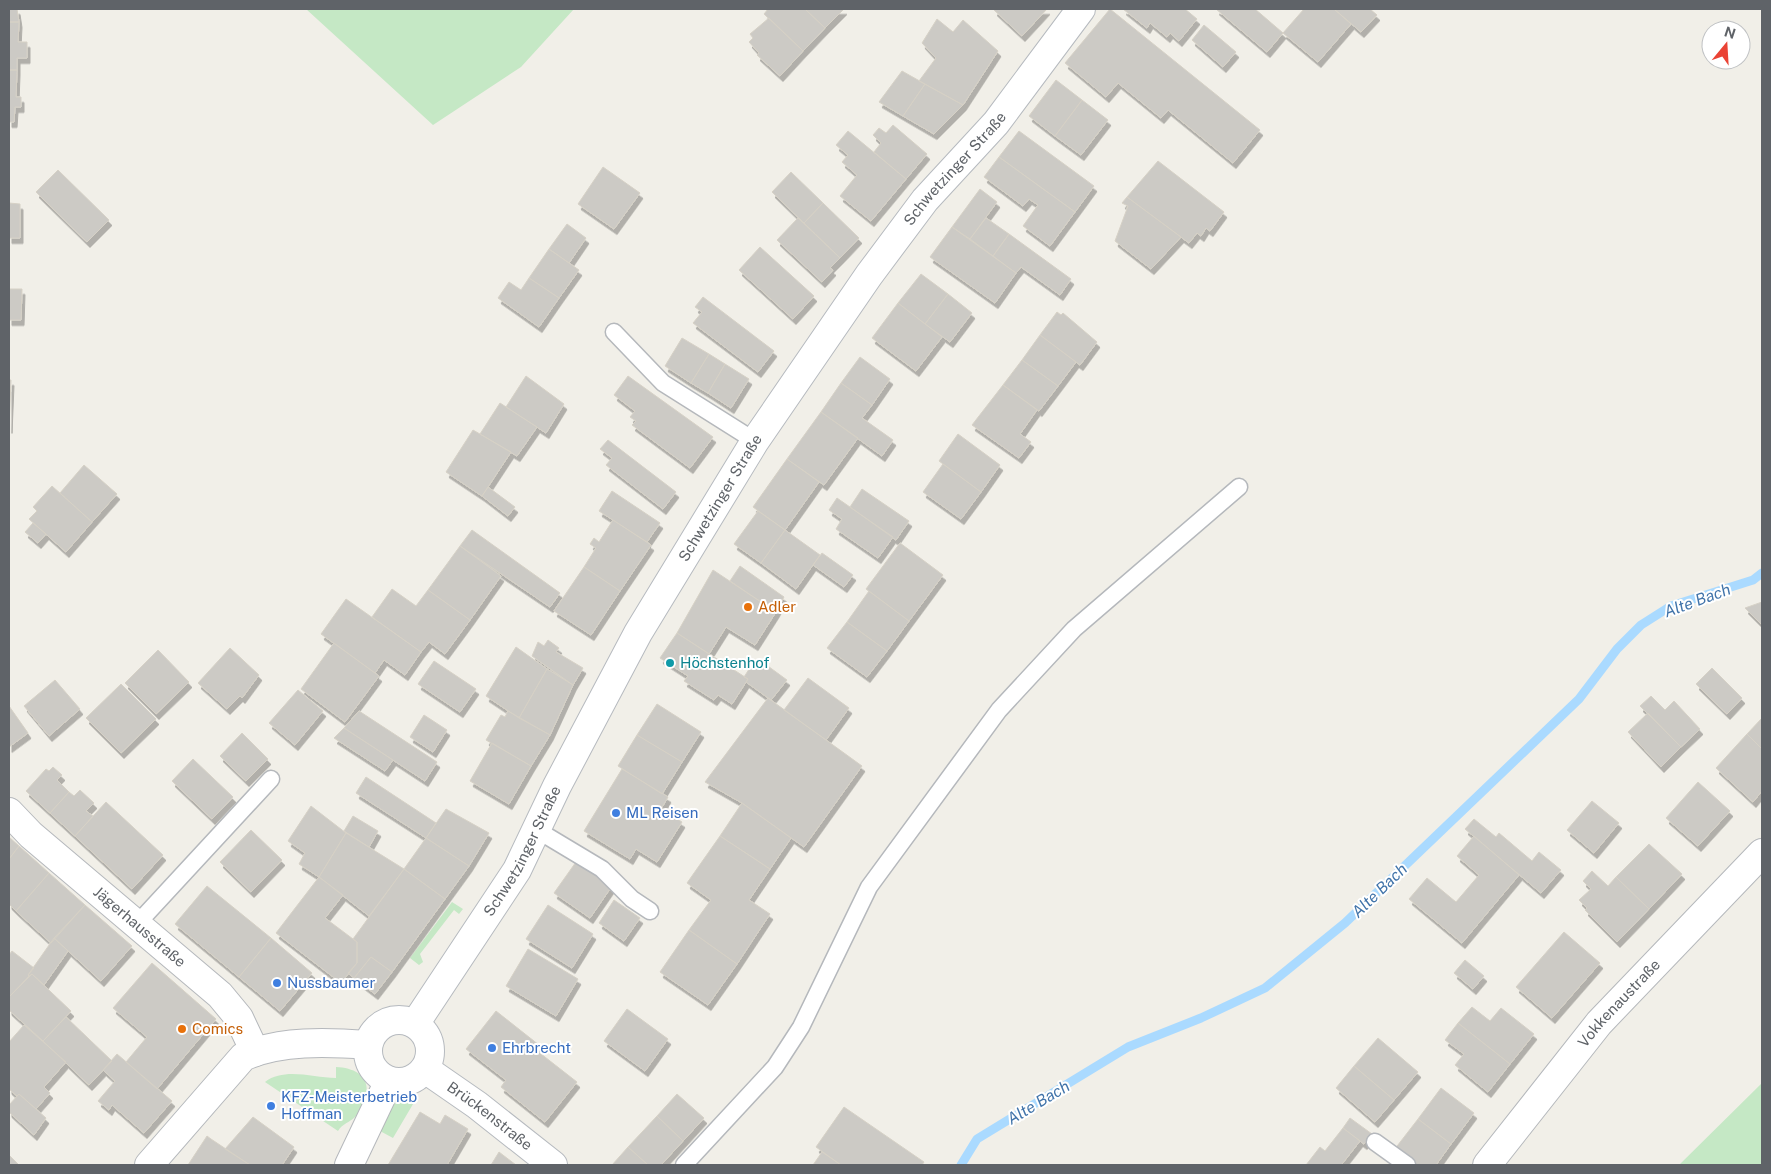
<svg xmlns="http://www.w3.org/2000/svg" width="1771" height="1174" viewBox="0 0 1771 1174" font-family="'Public Sans',sans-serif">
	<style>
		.green { fill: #c5e8c5 }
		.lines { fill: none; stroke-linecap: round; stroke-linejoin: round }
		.stream { stroke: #aadaff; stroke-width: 9 }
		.building { fill: #cccac5; stroke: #d6d1c6; filter: url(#shadow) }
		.service-casing { stroke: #b5b8bc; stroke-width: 19 }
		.minor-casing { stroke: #b5b8bc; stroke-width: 30 }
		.tertiary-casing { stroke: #b5b8bc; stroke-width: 30 }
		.secondary-casing { stroke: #b6babf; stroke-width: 30 }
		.service { stroke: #fff; stroke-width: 16 }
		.minor { stroke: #fff; stroke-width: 28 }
		.tertiary { stroke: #fff; stroke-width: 28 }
		.secondary { stroke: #fff; stroke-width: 28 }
		.food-dot { fill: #e8710a; stroke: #fff; stroke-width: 2 }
		.culture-dot { fill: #0f9aa8; stroke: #fff; stroke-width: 2 }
		.shop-dot { fill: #3f7fe0; stroke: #fff; stroke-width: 2 }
		.labels { text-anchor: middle; stroke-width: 4; stroke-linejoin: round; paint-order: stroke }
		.street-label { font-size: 15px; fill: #5f6368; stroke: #fff }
		.food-label { font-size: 15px; fill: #c56008; stroke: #fff; text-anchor: start }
		.culture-label { font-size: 15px; fill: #0d838f; stroke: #fff; text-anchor: start }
		.shop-label { font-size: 15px; fill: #366cbe; stroke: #fff; text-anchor: start }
		.water-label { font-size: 16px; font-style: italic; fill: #4174aa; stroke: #fff }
	</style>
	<defs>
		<filter id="shadow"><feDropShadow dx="3" dy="5.5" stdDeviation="0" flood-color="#0004"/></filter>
	</defs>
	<rect width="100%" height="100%" fill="#f1efe8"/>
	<path class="green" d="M306,9H574L521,67L433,125Z
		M452,902L463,909L459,914L454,910L420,954L423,962L419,965L410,958Z
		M336,1067C359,1068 374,1080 363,1103C361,1107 359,1114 355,1117C349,1123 343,1123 338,1131L265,1082C285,1067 313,1078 336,1078Z
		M1762,1083V1165H1679Z
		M409,1093L416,1099L393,1138L380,1131C387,1118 393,1098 409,1093Z"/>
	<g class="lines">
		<path class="stream" d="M961,1165L977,1139L1128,1047L1201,1018L1265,988L1345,923L1579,699L1617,649L1641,625L1671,606L1753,580L1762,573"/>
	</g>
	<path class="building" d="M9,9H17L19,22H9Z
		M768,9H805L825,28L803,51L764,14Z
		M805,9H844L825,28Z
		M996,9H1047L1022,36L994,10Z
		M1110,9L1260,130L1233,163L1168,110L1161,118L1118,83L1106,97L1065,63Z
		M1123,9H1185L1197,19L1179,41L1170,33L1167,37L1150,23L1147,28Z
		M1216,9H1255L1283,33L1267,52Z
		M1304,9H1334L1351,24L1318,62L1283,33Z
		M1334,9H1370L1377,15L1361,32Z
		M769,18L803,51L780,76L757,55L759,53L749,42L753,38L750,34Z
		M937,19L953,32L963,20L998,51L963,105L919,81L936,58L922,43Z
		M9,22H19L18,42H27V58H17V70H9Z
		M1204,25L1236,52L1223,67L1192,40Z
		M9,70H17L16,97H21V107H15L14,122H9Z
		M902,71L925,84L903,116L879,102Z
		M1056,80L1082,100L1055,136L1029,116Z
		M925,84L963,105L934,134L903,116Z
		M1082,100L1108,120L1081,155L1055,136Z
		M893,125L927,154L906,179L874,152L881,143L873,135L879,128L886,133Z
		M848,131L906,179L871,221L840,196L857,175L842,162L848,155L836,145Z
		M1019,131L1094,186L1075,212L999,157Z
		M999,157L1075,212L1050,246L1023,226L1038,205L1029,199L1023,206L984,177Z
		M1158,161L1224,212L1210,231L1206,228L1201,236L1197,233L1189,243L1127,197Z
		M603,167L640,193L614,229L578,204Z
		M58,170L109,220L87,242L36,192Z
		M791,172L823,203L804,223L772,192Z
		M980,189L997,202L970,239L952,227Z
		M1127,197L1181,237L1151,269L1115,241L1128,206L1122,203Z
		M9,203L20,204V238H9Z
		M823,203L859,238L840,258L804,223Z
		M798,218L840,258L830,268L833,270L822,282L777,240Z
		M986,218L1009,234L993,256L970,239Z
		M567,224L586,238L569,263L549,249Z
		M952,227L1016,273L995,303L930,257Z
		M1009,234L1071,279L1060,295L1021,267L1016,273L993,256Z
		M760,247L814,296L793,319L739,270Z
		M549,249L579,270L559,298L529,278Z
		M921,274L948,294L925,324L898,303Z
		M529,278L559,298L539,327L498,298L509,282L521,290Z
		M9,289H22L21,320H9Z
		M948,294L972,313L950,342L925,324Z
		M703,297L774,351L758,372L693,323L702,312L695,307Z
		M898,303L942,337L916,371L872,338Z
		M1057,312L1061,315L1063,313L1097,342L1080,365L1040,335Z
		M1040,335L1076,362L1058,386L1022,360Z
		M682,338L709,354L691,383L665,366Z
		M709,354L725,364L708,393L691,383Z
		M860,357L890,379L872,405L841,383Z
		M1022,360L1058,386L1039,411L1003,385Z
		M725,364L749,379L731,408L708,393Z
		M526,376L564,404L546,433L506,407Z
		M628,376L713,437L690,468L632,425L636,421L630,417L635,411L614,395Z
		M9,380H11L9,428Z
		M841,383L872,405L862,418L893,440L882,456L821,412Z
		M1003,385L1037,410L1020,434L1031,442L1019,458L972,425Z
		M500,403L537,427L517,456L480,434Z
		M821,412L858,438L824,485L787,459Z
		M473,430L511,452L482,496L446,472Z
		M958,434L1000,465L981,492L939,461Z
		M608,440L676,492L663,509L606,465L612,458L600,449Z
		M787,459L819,482L785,530L753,507Z
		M943,464L981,492L961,519L923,492Z
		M84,465L117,494L92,522L60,493Z
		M52,486L92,522L66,552L29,519L37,511L33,507Z
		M488,487L515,507L508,516L482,496Z
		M862,489L909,521L896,540L850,507Z
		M612,491L660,523L647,542L599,511Z
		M837,498L893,537L878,558L836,529L842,519L829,510Z
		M758,511L785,530L761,563L734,544Z
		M613,520L651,545L620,591L584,567L596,548L590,544L594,538L599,542Z
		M33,523L46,534L38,543L25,532Z
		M472,530L560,593L550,607L460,546Z
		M785,530L820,555L796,589L761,563Z
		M900,543L943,575L909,621L866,589Z
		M460,546L501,576L470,620L428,590Z
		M822,553L853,575L844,587L813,565Z
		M740,566L784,597L776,612L730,581Z
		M584,567L620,591L591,635L554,611Z
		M713,570L776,612L755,645L726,627L709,654L677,633Z
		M392,589L416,606L428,590L470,620L445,654L429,642L421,652L372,617Z
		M869,591L909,621L887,651L847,622Z
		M346,599L421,652L405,675L384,660L375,673L321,634Z
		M1762,602V625L1745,608Z
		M847,622L887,651L867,677L827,648Z
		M677,633L748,679L732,704L718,695L714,700L684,681L688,676L660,658Z
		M548,640L559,648L556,652L583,668L573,685L532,656L538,642L544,646Z
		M334,643L379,676L345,722L301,689Z
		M516,647L547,669L519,718L486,696Z
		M230,648L259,675L242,698L240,696L227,709L198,683Z
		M158,650L189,682L156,714L125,683Z
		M434,661L476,689L460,712L418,684Z
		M761,661L787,680L771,700L746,682L748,679L744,677L753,663Z
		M1712,668L1742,698L1727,714L1696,684Z
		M547,669L573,685L550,735L519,718Z
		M808,678L849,708L826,740L784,710Z
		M55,680L80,709L49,736L24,706Z
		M121,684L156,719L121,753L86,718Z
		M298,690L323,711L295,745L269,723Z
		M1651,696L1665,710L1674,701L1700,729L1681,747L1640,706Z
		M768,698L862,766L804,847L742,803L705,782Z
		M657,704L701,732L682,762L637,735Z
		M9,706L28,733L9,747Z
		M359,711L437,762L425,781L344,728Z
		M508,711L550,735L531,766L486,740L501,715L505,717Z
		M1648,713L1681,747L1661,767L1628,732Z
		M424,715L447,730L433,752L410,737Z
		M1762,718V749L1747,734Z
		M344,728L393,760L385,771L334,738Z
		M242,733L268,759L246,781L220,756Z
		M1747,734L1762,749V791L1753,802L1716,768Z
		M637,735L682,762L662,794L618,766Z
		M492,743L531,766L509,804L470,781Z
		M193,759L233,797L212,819L172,781Z
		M53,767L62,775L57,780L69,792L50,813L26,791L46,769L49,771Z
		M622,769L668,797L661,809L682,822L657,862L636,849L630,859L584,831Z
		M366,777L436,823L426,838L356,793Z
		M1698,782L1730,811L1698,846L1666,818Z
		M80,790L94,803L86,811L93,816L75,836L50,813L69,792L74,796Z
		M1592,801L1619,823L1594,853L1567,830Z
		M106,802L163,855L132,889L75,836Z
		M742,803L791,838L770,869L720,836Z
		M311,806L346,833L319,877L299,864L305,853L288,841Z
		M446,809L489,833L469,866L426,838Z
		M353,816L378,831L369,847L344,831Z
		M1474,819L1496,837L1499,833L1532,861L1539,852L1561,870L1541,893L1465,829Z
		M251,830L282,860L251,892L220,862Z
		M346,833L404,869L369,916L319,877Z
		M720,836L770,869L749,900L770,914L737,964L689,930L711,900L687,883Z
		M1474,836L1519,875L1462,943L1409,899L1427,878L1456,902L1479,875L1457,856Z
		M9,837L19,846L9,859Z
		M426,838L469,866L445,899L404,869Z
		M1649,844L1682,874L1649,909L1616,877Z
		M19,846L49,873L16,911L9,904V859Z
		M576,862L612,886L590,918L554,893Z
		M404,869L445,899L392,972L371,957L354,978L348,973L357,963V942L353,939Z
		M1592,871L1608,886L1616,877L1649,909L1617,942L1585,910L1587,908L1579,900L1591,889L1583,881Z
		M49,873L85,905L51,943L16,911Z
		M319,877L343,895L325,918L357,942V963L341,983L276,933Z
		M207,886L271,938L239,977L175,924Z
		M614,900L640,918L624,941L599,923Z
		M85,905L132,946L101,981L54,938Z
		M548,905L593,934L572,968L526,939Z
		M689,930L737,964L708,1005L660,972Z
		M1564,932L1600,963L1552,1018L1516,987Z
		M54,938L68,951L44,985L32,974L29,976L28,975Z
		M271,938L312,973L280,1011L239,977Z
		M528,949L578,979L556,1016L506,986Z
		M12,951L34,968L28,975L29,976L9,997V955Z
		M371,957L392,972L375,994L354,978Z
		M1465,960L1484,976L1473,989L1454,973Z
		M152,963L216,1019L157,1089L126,1062L147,1037L113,1008Z
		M32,974L71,1011L43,1041L9,1010V997Z
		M1472,1007L1490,1021L1501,1008L1534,1034L1510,1064L1458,1023Z
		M627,1009L668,1039L645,1071L604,1041Z
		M496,1011L539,1045L536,1050L577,1082L545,1122L501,1087L506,1080L466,1049Z
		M66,1017L112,1061L89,1085L43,1041Z
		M1458,1023L1510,1064L1488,1092L1455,1065L1464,1054L1445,1040Z
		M24,1025L66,1062L44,1087L50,1093L36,1109L19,1094L17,1096L9,1089V1042Z
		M1378,1038L1418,1072L1394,1100L1354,1066Z
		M117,1054L172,1101L144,1133L112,1105L109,1110L98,1101L115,1081L103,1070Z
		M1354,1066L1394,1100L1375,1122L1336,1088Z
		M1441,1088L1474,1113L1451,1144L1418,1119Z
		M19,1094L46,1118L34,1135L9,1112V1105Z
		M677,1094L704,1118L683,1141L657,1116Z
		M844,1107L924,1162L922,1165H841L816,1147Z
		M420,1112L440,1124L445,1115L468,1129L447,1165H388Z
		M657,1116L683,1141L661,1165H648L628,1147Z
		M253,1117L294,1147L282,1165H250L225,1149Z
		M1350,1118L1372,1134L1364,1144L1343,1128Z
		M1418,1119L1451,1144L1436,1165H1415L1394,1150Z
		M1343,1128L1360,1141L1342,1164L1344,1165H1306L1320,1147L1325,1151Z
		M207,1136L211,1139L250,1165H188Z
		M628,1147L648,1165H612Z
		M499,1152L516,1165H491Z
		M822,1152L841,1165H813Z
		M9,1155L19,1165H9Z"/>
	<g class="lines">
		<g class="service-casing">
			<path id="service" d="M614,332L663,383L755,441
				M537,830L602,869L632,899L650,911
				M136,925L271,779
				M1375,1142L1407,1165
				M684,1165L775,1067L801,1027L869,887L999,710L1074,629L1239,487"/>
		</g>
		<g class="minor-casing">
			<g id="minor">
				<path id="s1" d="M9,812L31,835L220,995L239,1018L255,1052"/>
				<path d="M349,1165L389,1081"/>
				<path id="s2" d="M1487,1165L1599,1023L1762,853"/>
			</g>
		</g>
		<g class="tertiary-casing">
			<path id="tertiary" d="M149,1165L243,1057C279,1040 328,1042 368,1045"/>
		</g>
		<g class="secondary-casing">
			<g id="secondary">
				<circle cx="399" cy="1051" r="31"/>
				<path id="s3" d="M415,1024L517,870L557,786L638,633L755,441L869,275L925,200L996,123L1081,9"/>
				<path id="s4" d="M425,1069L477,1105L553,1165"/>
			</g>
		</g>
		<use href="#service" class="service"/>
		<use href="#minor" class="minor"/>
		<use href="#tertiary" class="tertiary"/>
		<use href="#secondary" class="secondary"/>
	</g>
	<g class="food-dot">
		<circle cx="748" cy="607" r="5"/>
		<circle cx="182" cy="1029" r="5"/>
	</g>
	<circle class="culture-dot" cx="670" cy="663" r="5"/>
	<g class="shop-dot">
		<circle cx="616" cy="813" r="5"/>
		<circle cx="277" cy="983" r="5"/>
		<circle cx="492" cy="1048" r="5"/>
		<circle cx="271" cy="1106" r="5"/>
	</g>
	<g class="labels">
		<g class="street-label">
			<text dy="5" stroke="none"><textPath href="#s3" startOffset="1014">Schwetzinger Straße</textPath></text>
			<text dy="5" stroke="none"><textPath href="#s3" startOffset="609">Schwetzinger Straße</textPath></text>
			<text dy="5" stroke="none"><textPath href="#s3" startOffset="204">Schwetzinger Straße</textPath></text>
			<text dy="5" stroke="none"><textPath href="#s1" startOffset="174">Jägerhausstraße</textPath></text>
			<text dy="5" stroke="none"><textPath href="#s2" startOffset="209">Vokkenaustraße</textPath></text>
			<text dy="5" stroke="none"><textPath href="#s4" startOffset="80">Brückenstraße</textPath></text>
		</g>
		<g class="food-label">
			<text x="758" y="612">Adler</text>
			<text x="192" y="1034">Comics</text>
		</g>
		<g class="culture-label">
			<text x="680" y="668">Höchstenhof</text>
		</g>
		<g class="shop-label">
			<text x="626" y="818">ML Reisen</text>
			<text x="287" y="988">Nussbaumer</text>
			<text x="502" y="1053">Ehrbrecht</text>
			<text x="281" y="1102">KFZ-Meisterbetrieb<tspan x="281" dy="17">Hoffman</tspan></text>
		</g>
		<g class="water-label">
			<text transform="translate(1697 600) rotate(-20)" y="6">Alte Bach</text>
			<text transform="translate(1379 890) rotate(-44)" y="6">Alte Bach</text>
			<text transform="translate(1038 1102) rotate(-31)" y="6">Alte Bach</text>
		</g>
	</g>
	<rect width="1771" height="1174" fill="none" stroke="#5f6368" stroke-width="20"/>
	<g transform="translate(1726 45) rotate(18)"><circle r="24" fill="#ffffff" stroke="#bfc1c3"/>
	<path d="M0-4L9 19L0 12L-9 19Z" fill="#ea4335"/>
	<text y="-8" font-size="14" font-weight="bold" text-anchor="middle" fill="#5f6368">N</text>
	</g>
</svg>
